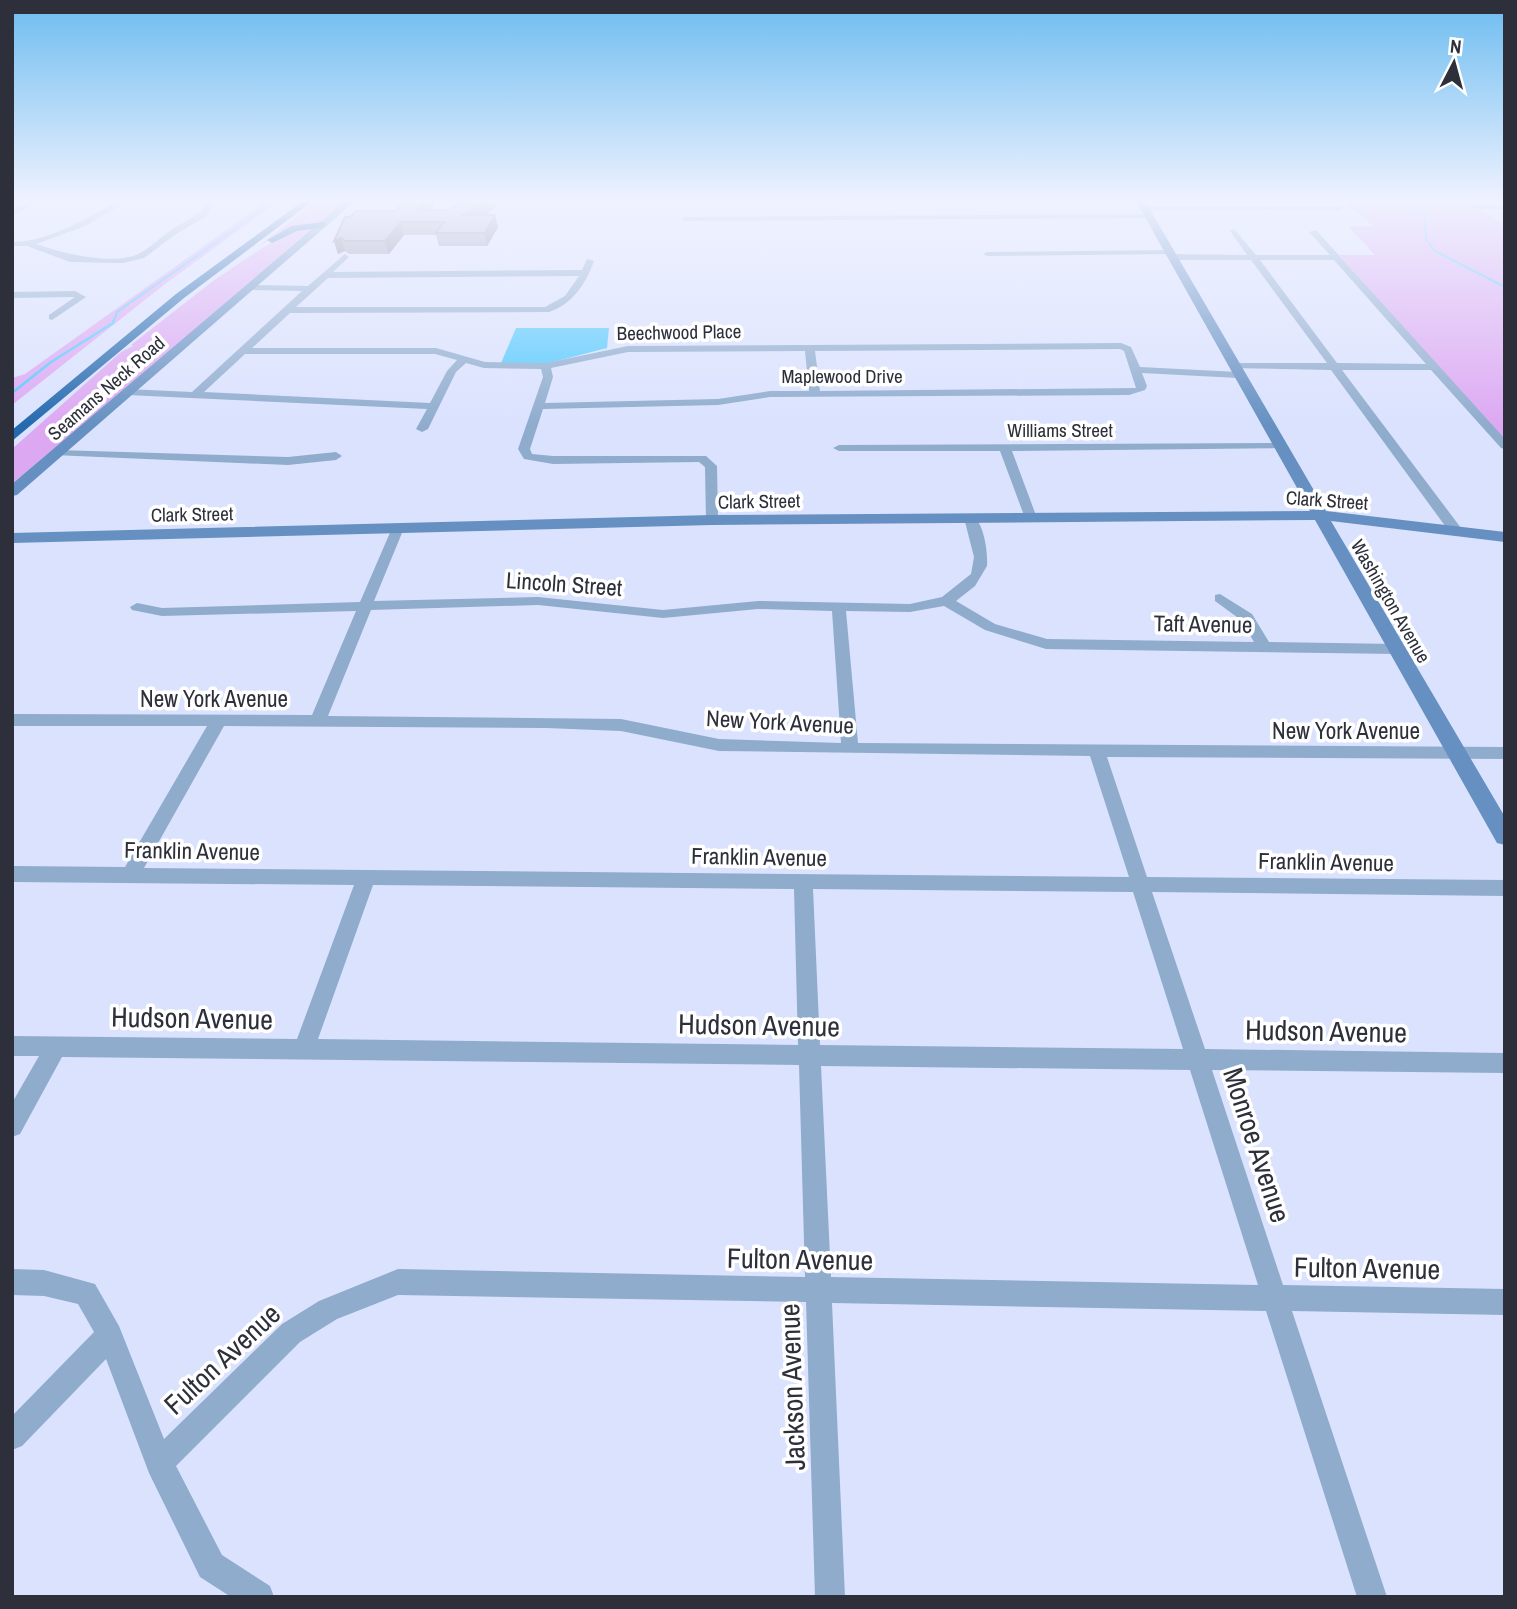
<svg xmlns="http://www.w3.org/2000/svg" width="1517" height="1609" viewBox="0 0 1517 1609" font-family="'Archivo Narrow',sans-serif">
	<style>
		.green { fill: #dda8f2 }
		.water { fill: #52c9fd }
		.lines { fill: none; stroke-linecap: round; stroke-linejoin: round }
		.stream-far1 { stroke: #52c9fd; stroke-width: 2 }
		.stream { stroke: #52c9fd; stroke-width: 2.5 }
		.street { fill: #8faccd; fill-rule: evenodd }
		.secondary { fill: #6590c1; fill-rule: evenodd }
		.highway { fill: #2469ae; fill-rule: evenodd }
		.wall { fill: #948fa6 }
		.shaded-wall { fill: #787487 }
		.building { fill: #aca6c1; stroke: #787487; stroke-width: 2 }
		.labels { text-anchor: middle; stroke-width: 7; stroke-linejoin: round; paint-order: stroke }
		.far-street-label { font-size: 19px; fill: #2d2f3a; stroke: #fff }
		.street-label { font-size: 23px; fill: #2d2f3a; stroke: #fff }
		.near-street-label { font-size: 28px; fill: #2d2f3a; stroke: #fff }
	</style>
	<rect width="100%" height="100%" fill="#dbe2fe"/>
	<path class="green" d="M267,201H279L165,284L12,405V378L25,374Z
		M318,201H346L322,221L284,231L257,247Z
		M1343,201H1468L1505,225V442L1339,255H1375L1349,227L1373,226Z
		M314,228L12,484V449L121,352L133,346L131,345L213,281L259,250L293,230Z"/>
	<path class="water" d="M516,328H609L607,348L545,364L501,363Z"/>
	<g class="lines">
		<path class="stream-far1" d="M1394,201L1424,216L1426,239L1435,251L1505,287
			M114,321L117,312L275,201"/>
		<path class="stream" d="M12,393L51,362L113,323L114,320"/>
		<path class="street" d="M30,201H40L12,215V210Z
			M118,201H128L85,226L36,244C62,253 112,266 138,254C150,249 159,238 170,231C184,221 199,217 208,201H216L207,216L176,234L144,258L123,263L70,262L27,246H12V242C49,242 86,218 118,201Z
			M1474,205H1505V209H1477Z
			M1144,206H1339L1343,208L1339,210H1141Z
			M1149,214L1152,218L685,221L681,219L685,217Z
			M1234,229L1256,255H1330L1309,232L1316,230L1505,439V449L1501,448L1431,370H1342L1461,528V534H1451L1331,370L1230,368V364L1234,363H1327L1251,260H1171L1167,257L1171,254L1247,255L1230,231ZM1260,260H1334L1426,364L1337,363Z
			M1172,250L1169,254L987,256L983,254L987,252Z
			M345,254L349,257L333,272L582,270L587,259L594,261C586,283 573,304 549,312L290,313L252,348H436L485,362L546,363L628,346L1121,343L1131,347L1140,367L1238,372L1243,375L1238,378L1142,373L1147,386L1145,390L1129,395L770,397L718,405L543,409L530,449L532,454L553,456H706L717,466L718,520L712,524L706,520L705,467L699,462L553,464L524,459L518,449L543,377L541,369L484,368L466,363L456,372L428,429L422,432L416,429L427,409L127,395L122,392L127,389L192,392L302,291L252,290L249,289V285L308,286ZM579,276L565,296L545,307H296L328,278ZM1120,349L1124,351L1136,388L820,391L815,351ZM805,351L809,391H770L718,399L545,403L553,377L551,368L628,352ZM245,354H435L457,360L447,371L430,403L204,392Z
			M75,291L86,297L52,320L49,319V315L75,297L12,298V292Z
			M1280,443L1286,446L1284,448L1012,451L1037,518L1031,522L1025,518L1000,451H839L833,448L839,445Z
			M57,450L288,457L336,452L342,456L336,460L288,465L53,455L51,453Z
			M970,514C984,520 988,552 987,566L975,586L956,601L995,624L1047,639L1254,642L1241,620L1215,601V595L1220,594L1252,614L1269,642L1397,644L1404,649L1397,654L1046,649L985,630L944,606L910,612L846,611L858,743L1505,747V759L1107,757L1147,877L1505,880V896L1152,892L1205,1049L1505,1053V1073L1212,1070L1283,1285L1505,1289V1315L1292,1311L1387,1597H1357L1266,1311L832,1303L845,1597H815L806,1302L398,1295L337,1319L300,1342L176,1466L222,1555L270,1586L274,1597H231L200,1577L149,1473L106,1359L22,1446L12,1450V1416L94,1332L78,1304L44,1296L12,1295V1269L44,1270L95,1284L119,1326L164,1439L282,1324L319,1301L398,1269L805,1277L799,1065L62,1057L20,1134L12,1137V1103L39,1056H12V1036L297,1039L354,885L12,882V866L125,867L207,726H12V714L312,715L356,611L162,616L132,610L130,607L137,603L162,608L360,602L392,528L398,524L404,528L374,601L538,597L663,610L758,601L910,604L942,597L971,574L974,557L964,518ZM538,605L663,618L758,609L832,611L841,743L719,739L621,719L328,716L371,610ZM224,726L546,728L621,731L719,751L1090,756L1129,877L144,868ZM373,885L794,889L798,1045L318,1039ZM813,889L1133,892L1183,1049L820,1045ZM821,1066L1190,1070L1258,1285L831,1277Z"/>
		<path class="secondary" d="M345,201H355L17,495L12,496V484Z
			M1136,201H1145L1326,511L1505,532V542L1331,521L1505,817V845L1497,843L1315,520L712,525L12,543V533L712,515L1310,511Z"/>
		<path class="highway" d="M303,201H313L184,298L12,441V430L176,294Z
			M322,222L325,223V227L297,231L272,243L267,240L292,226Z"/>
	</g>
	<path class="wall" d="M462,201H496L497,206L484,215L498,227L487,246H439L436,235H404L389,254H349L345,251L338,254L334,241L396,211L434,204L429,210H449Z"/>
	<path class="shaded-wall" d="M424,201H433L434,204L420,223L417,210Z
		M484,201H496L497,206L466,228L463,215Z
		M495,215L498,227L487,246L485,233Z
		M401,222L404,235L389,254L385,241Z
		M341,238L345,251L338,254L334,241Z"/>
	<path class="building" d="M403,201H424L417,210H449L462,201H484L463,215H495L485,233H436L444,222H401L385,241H345L341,238L334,241L345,217H350L356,211H396Z"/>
	<linearGradient id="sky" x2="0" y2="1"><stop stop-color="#6cbcf0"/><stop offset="0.47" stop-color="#eff2ff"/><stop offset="1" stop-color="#eff2ff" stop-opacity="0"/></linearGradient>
	<rect width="1517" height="426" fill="url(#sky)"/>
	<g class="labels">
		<g class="far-street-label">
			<text transform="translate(679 332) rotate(-1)" y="7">Beechwood Place</text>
			<text x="842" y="383">Maplewood Drive</text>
			<text transform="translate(106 388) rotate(-41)" y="7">Seamans Neck Road</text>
			<text x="1060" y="437">Williams Street</text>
			<text transform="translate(1327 500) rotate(4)" y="7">Clark Street</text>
			<text transform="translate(759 501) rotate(-1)" y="7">Clark Street</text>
			<text transform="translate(192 514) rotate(-1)" y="7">Clark Street</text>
			<text transform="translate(1391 601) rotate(60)" y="7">Washington Avenue</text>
		</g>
		<g class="street-label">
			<text transform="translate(564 584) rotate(4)" y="8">Lincoln Street</text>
			<text transform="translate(1203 624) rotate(1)" y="8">Taft Avenue</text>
			<text x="214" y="707">New York Avenue</text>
			<text transform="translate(780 722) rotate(3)" y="8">New York Avenue</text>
			<text x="1346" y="739">New York Avenue</text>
			<text transform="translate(192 851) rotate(1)" y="8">Franklin Avenue</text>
			<text transform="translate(759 857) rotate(1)" y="8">Franklin Avenue</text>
			<text transform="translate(1326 862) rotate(1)" y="8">Franklin Avenue</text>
		</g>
		<g class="near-street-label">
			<text transform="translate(192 1018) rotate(1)" y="10">Hudson Avenue</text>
			<text transform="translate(759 1025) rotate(1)" y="10">Hudson Avenue</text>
			<text transform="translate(1326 1031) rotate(1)" y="10">Hudson Avenue</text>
			<text transform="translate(1257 1145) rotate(72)" y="10">Monroe Avenue</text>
			<text transform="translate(800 1259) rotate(1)" y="10">Fulton Avenue</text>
			<text transform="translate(1367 1268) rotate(1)" y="10">Fulton Avenue</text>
			<text transform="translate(222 1359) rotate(-43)" y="10">Fulton Avenue</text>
			<text transform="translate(792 1387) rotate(-92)" y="10">Jackson Avenue</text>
		</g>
	</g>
	<rect width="1517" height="1609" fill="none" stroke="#2d2f3a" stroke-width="28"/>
	<g transform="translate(1454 63) rotate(6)" stroke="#ffffff" stroke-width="5" paint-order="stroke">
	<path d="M0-5L12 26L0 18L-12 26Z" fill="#2d2f3a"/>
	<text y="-10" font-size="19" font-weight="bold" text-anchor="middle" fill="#2d2f3a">N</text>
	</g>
</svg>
